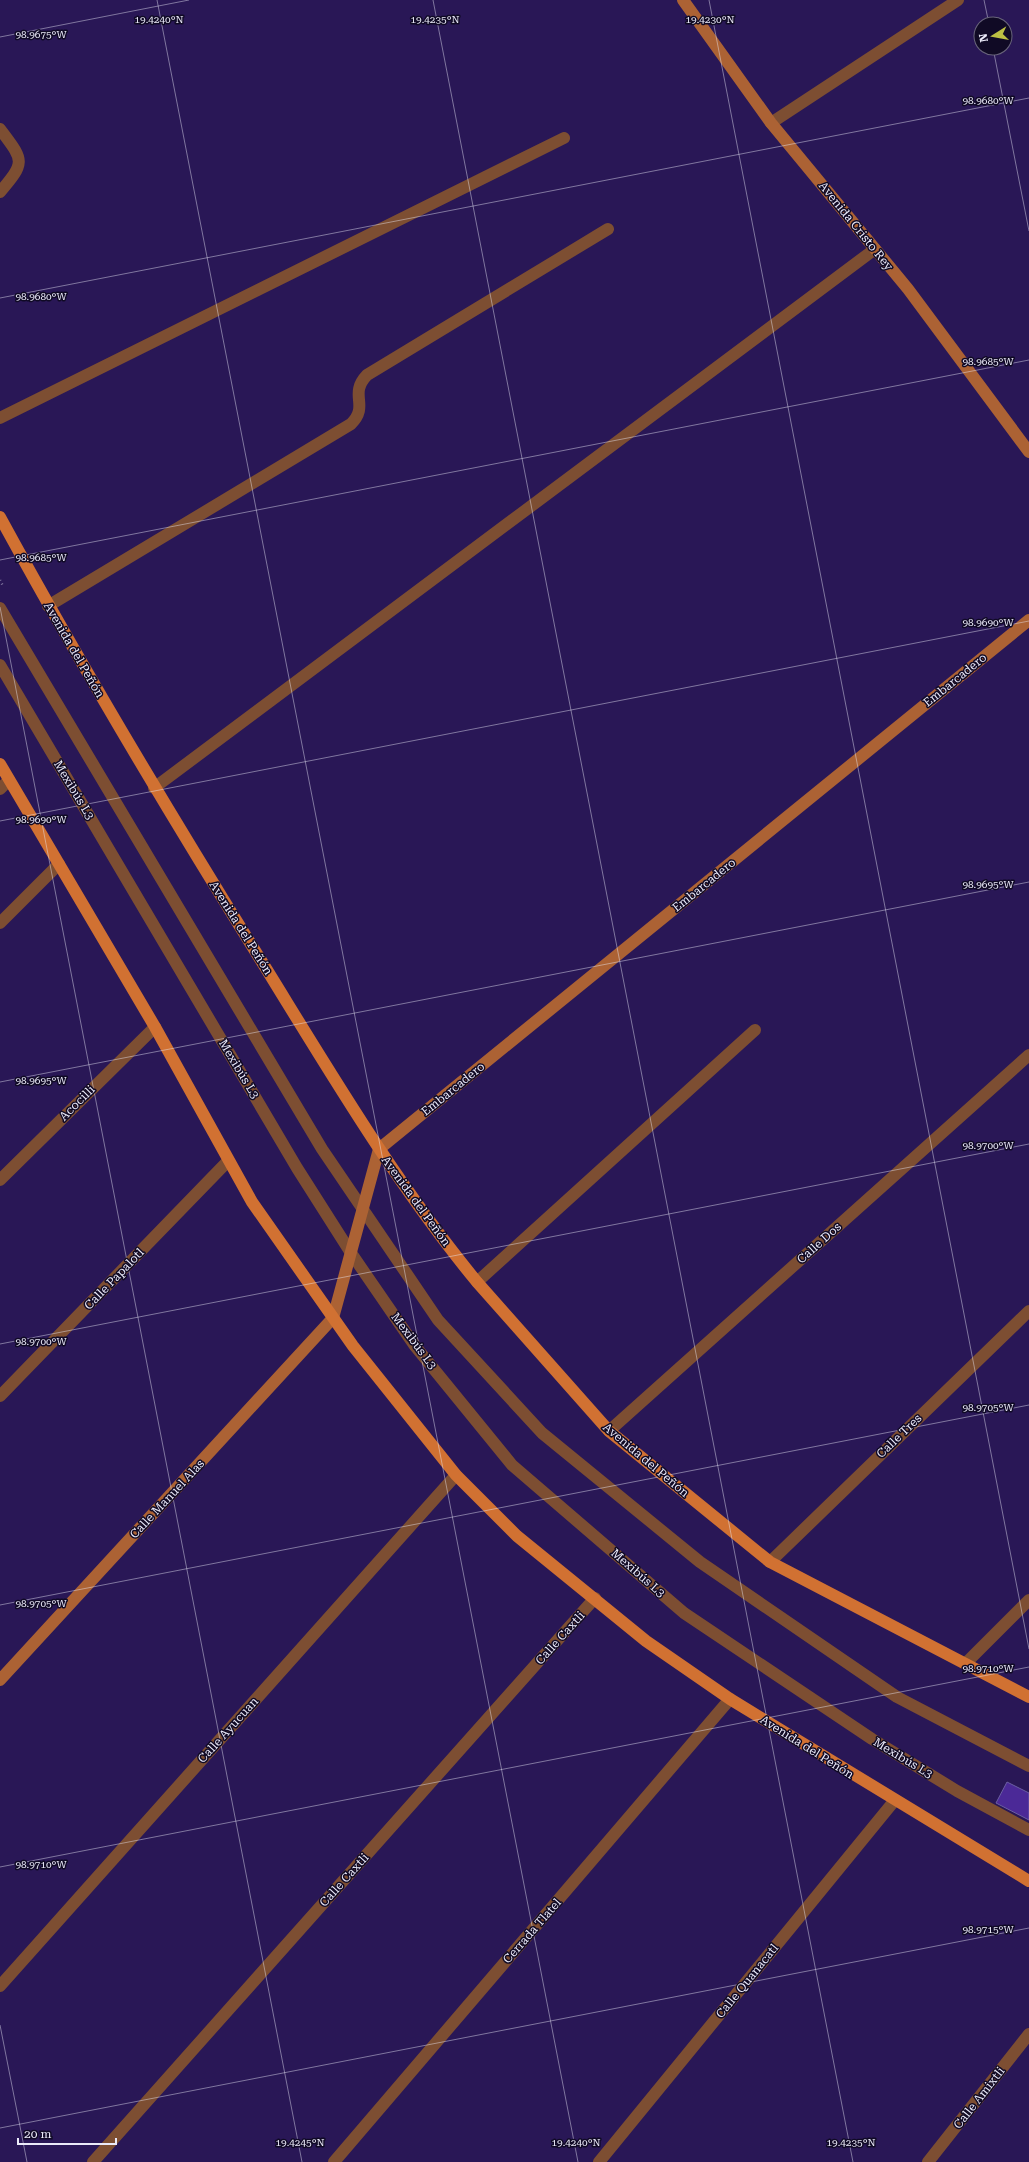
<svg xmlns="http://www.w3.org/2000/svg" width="1029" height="2162" viewBox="0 0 1029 2162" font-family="'Roboto Serif',serif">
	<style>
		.building { fill: #4b2997; stroke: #6b5ea3 }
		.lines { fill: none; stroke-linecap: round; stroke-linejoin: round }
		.path { stroke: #80769f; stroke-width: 2.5; stroke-dasharray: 1 3; stroke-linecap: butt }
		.lane { stroke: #7d4e32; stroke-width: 12 }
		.street { stroke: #7d4e32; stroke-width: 12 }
		.secondary { stroke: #ac6234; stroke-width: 12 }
		.primary { stroke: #d17132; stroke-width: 12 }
		.ticks { fill: none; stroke: #ebeaf9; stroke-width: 1; stroke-opacity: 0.45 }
		.labels { text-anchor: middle; stroke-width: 3; stroke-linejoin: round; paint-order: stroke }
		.street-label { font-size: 12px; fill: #ebeaf9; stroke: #100a25 }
		.ticks-label { font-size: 10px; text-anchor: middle; fill: #ebeaf9; stroke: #100a25; stroke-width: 3; stroke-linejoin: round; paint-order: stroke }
	</style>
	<rect width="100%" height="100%" fill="#291756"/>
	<path class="building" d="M1007,1782L1029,1793V1820L996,1803Z"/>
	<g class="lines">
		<path class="path" d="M0,580L3,586"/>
		<path class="lane" d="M0,129C23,160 27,161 0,192
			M0,608L322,1149L438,1320L542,1433L700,1562L897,1697L1029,1766
			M0,665L297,1168L351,1253L415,1346L512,1465L684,1613L872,1739L957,1791L1029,1830"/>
		<path class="street" d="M771,123L958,0
			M0,418L564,138
			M48,606L351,424C370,405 348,395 367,375L608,229
			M154,788L875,249
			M0,789L9,780
			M0,923L59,864
			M0,1180L155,1027
			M477,1282L755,1030
			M0,1396L228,1161
			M609,1431L1029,1055
			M770,1562L1029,1311
			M966,1663L1029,1600
			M0,1986L456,1475
			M93,2162L595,1598
			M334,2162L730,1699
			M599,2162L895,1800
			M928,2162L1029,2034"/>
		<path class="secondary" d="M683,0L771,123L908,289L1029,452
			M0,1680L333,1318L379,1149L1029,620"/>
		<path class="primary" d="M0,517C84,671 174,821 267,970C333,1077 397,1185 477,1282L609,1431L770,1562L1029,1697
			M0,764L155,1027L252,1202L353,1346L456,1475L517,1536L646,1641L730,1699L1029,1881"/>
	</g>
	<path class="ticks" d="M157,0L578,2162M433,0L853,2162M709,0L1029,1649M984,0L989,24M0,37L189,0M993,48L1029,231M0,298L1029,98M0,560L1029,360M0,607L302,2162M0,821L1029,621M0,1082L1029,882M0,1344L1029,1144M0,1605L1029,1405M0,1867L1029,1667M0,2025L27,2162M0,2128L1029,1928"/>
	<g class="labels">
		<g class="street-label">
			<text transform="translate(856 226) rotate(51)" y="4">Avenida Cristo Rey</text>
			<text transform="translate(74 650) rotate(60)" y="4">Avenida del Peñón</text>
			<text transform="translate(955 680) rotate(-39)" y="4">Embarcadero</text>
			<text transform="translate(74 790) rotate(59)" y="4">Mexibús L3</text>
			<text transform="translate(704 885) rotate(-39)" y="4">Embarcadero</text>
			<text transform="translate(241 928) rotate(58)" y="4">Avenida del Peñón</text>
			<text transform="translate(239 1069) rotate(59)" y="4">Mexibús L3</text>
			<text transform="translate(453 1089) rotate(-39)" y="4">Embarcadero</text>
			<text transform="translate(77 1103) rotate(-45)" y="4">Acocilli</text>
			<text transform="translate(416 1201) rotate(54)" y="4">Avenida del Peñón</text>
			<text transform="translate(819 1243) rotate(-42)" y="4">Calle Dos</text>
			<text transform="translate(114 1279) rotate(-46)" y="4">Calle Papalotl</text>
			<text transform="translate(414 1341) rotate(53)" y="4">Mexibús L3</text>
			<text transform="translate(899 1436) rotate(-44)" y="4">Calle Tres</text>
			<text transform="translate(646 1460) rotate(40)" y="4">Avenida del Peñón</text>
			<text transform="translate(167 1499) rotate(-47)" y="4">Calle Manuel Alas</text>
			<text transform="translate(638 1573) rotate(41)" y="4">Mexibús L3</text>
			<text transform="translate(560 1638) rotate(-48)" y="4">Calle Caxtli</text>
			<text transform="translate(228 1730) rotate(-48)" y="4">Calle Ayucuan</text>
			<text transform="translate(807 1747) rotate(32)" y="4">Avenida del Peñón</text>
			<text transform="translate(903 1758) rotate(31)" y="4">Mexibús L3</text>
			<text transform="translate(344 1880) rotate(-48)" y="4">Calle Caxtli</text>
			<text transform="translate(532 1931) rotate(-49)" y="4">Cerrada Tlatel</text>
			<text transform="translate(747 1981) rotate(-51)" y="4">Calle Quanacatl</text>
			<text transform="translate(979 2098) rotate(-52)" y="4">Calle Amixtli</text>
		</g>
	</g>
	<g class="ticks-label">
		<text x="159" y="23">19.4240°N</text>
		<text x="435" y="23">19.4235°N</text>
		<text x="710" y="23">19.4230°N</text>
		<text x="41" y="38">98.9675°W</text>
		<text x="988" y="104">98.9680°W</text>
		<text x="41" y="300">98.9680°W</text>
		<text x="988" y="365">98.9685°W</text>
		<text x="41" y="561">98.9685°W</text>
		<text x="988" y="626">98.9690°W</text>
		<text x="41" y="823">98.9690°W</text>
		<text x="988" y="888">98.9695°W</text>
		<text x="41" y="1084">98.9695°W</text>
		<text x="988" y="1149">98.9700°W</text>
		<text x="41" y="1345">98.9700°W</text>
		<text x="988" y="1411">98.9705°W</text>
		<text x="41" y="1607">98.9705°W</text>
		<text x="988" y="1672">98.9710°W</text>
		<text x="41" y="1868">98.9710°W</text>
		<text x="988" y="1933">98.9715°W</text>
		<text x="300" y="2146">19.4245°N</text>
		<text x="576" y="2146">19.4240°N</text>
		<text x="851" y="2146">19.4235°N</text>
	</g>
	<g transform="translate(993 36) rotate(259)"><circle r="19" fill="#100a25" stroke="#68647a"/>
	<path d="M0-3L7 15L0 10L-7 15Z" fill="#bcbf43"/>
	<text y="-6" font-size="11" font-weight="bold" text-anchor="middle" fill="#ebeaf9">N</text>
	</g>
	<path d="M18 2138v6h98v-6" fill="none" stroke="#ebeaf9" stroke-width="2"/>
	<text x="24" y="2138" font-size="12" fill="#ebeaf9" stroke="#100a25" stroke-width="3" paint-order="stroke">20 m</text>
</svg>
